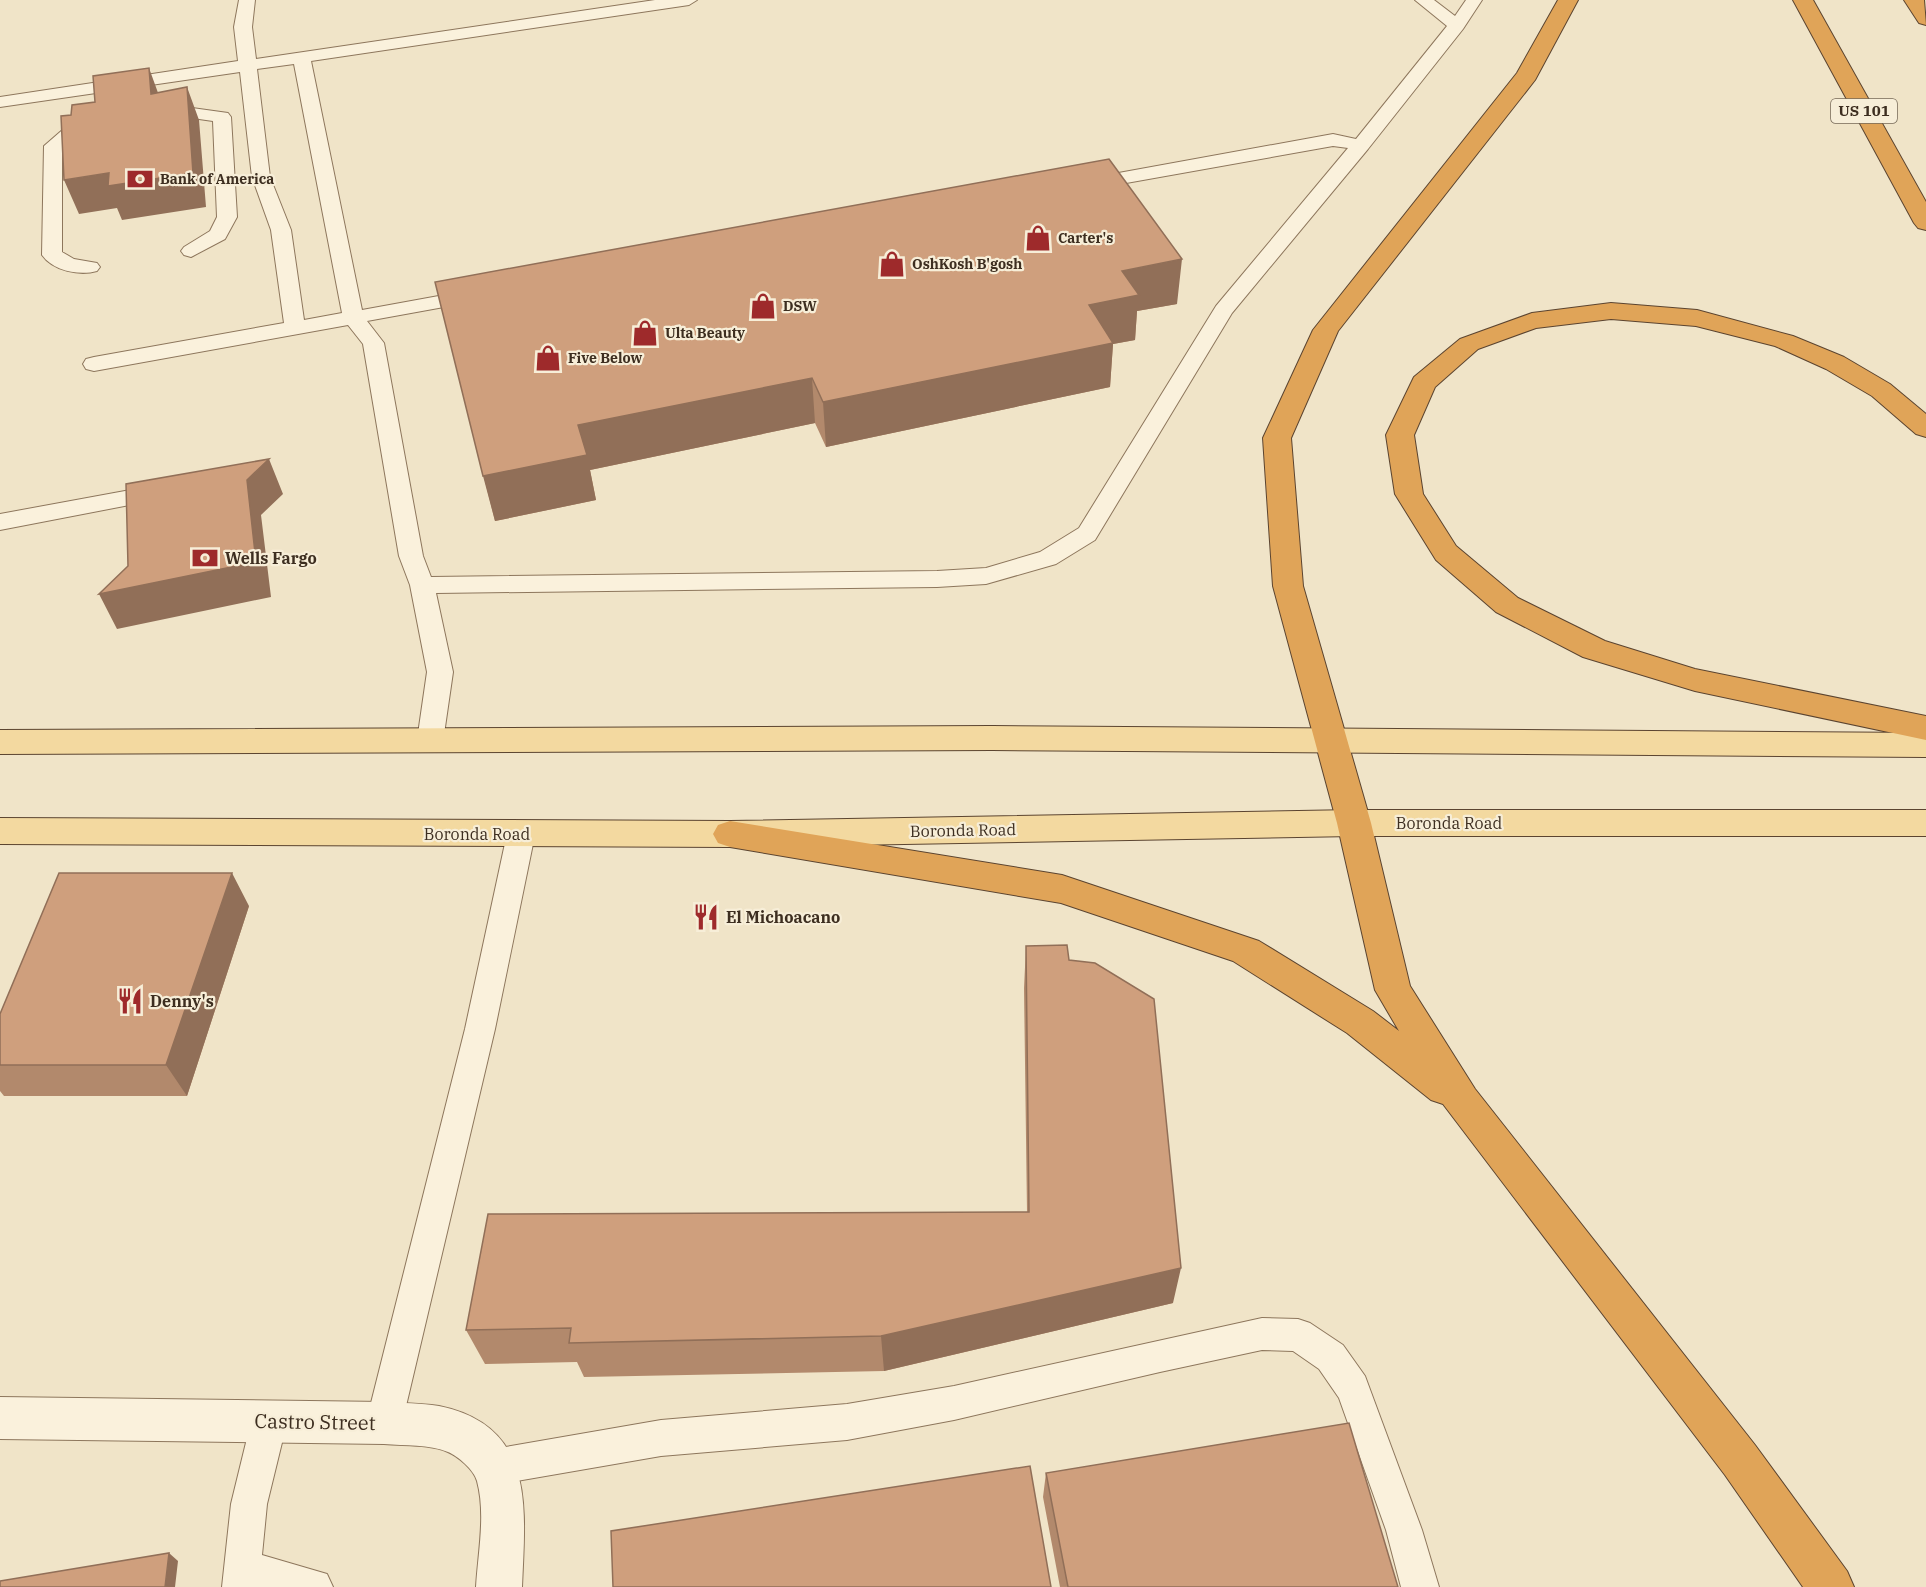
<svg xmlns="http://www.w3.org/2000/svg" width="1926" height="1587" viewBox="0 0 1926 1587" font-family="'IBM Plex Serif',serif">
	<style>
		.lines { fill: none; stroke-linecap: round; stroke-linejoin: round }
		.service-casing { stroke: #8d765c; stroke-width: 2 }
		.minor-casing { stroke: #8d765c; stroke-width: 2 }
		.primary-casing { stroke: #5b4430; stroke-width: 2 }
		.motorway-casing { stroke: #5b4430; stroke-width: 2 }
		.service { fill: #faf1dc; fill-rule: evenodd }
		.minor { fill: #faf1dc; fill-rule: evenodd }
		.primary { fill: #f3d9a0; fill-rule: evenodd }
		.motorway { fill: #e0a458; fill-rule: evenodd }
		.wall { fill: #b2896c }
		.shaded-wall { fill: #916f58 }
		.building { fill: #cf9f7d; stroke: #916f58; stroke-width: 1.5 }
		.labels { text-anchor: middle; stroke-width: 4.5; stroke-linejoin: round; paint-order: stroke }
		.far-poi-label { font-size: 14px; font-weight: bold; fill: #3d2e20; stroke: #f7eed8; text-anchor: start }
		.shield { fill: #f7eed8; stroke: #756857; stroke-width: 1.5 }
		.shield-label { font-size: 15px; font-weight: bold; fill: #3d2e20 }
		.poi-label { font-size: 16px; font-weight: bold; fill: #3d2e20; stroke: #f7eed8; text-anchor: start }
		.street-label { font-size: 16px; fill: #3d2e20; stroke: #f7eed8 }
		.near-street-label { font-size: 20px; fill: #3d2e20; stroke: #f7eed8 }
	</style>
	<rect width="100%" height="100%" fill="#f0e4c8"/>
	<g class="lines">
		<g class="service-casing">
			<path id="service" d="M239,0H255L252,27L256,59L655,0H697L689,5L311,61L362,310L477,289L484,291L487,295L484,299L477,301L367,321L384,343L423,556L431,577L937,571L986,568L1040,552L1079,528L1216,306L1348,148L1333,146L1087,190L1080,188L1077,184L1080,180L1333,134L1356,139L1447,26L1415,0H1434L1455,16L1466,0H1482L1463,29L1368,149L1232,313L1095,540L1056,564L986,584L937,587L436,593L453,672L443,741L439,748L430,751L421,748L417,741L427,672L410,585L399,556L363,344L348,325L94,371L86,369L83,364L86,359L94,357L284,323L271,230L252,177L240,72L0,107V97L238,61L234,27ZM294,64L342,313L304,320L291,230L270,177L257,69Z
				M185,107L228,113L231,117L237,217L225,239L191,257L184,255L181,251L184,247L210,231L217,217L213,121L185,117L162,120L156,119L153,115L156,111Z
				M95,121L101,123L104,127L101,131L79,135L62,148V252L74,259L97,263L100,267L97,271C80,276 53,271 42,255L44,146L67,126Z
				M163,484L171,487L175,492L171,497L0,530V514Z
				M521,823L531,826L535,834L495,1029L402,1423L396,1435L384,1441L372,1435L366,1423L465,1029L507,834L511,826Z
				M1262,1318L1298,1319L1310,1323L1343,1345L1365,1376L1422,1530L1439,1587H1401L1386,1530L1339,1398L1319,1369L1293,1351L1262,1350L1160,1372L954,1420L847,1440L661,1456L494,1485L481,1480L476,1467L481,1454L494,1449L661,1420L847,1404L954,1386Z
				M269,1404L281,1410L287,1422L267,1504L262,1555L327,1574L333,1587H222L231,1504L251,1422L257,1410Z"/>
		</g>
		<g class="minor-casing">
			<path id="minor" d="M0,1397L384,1402C402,1403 421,1403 439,1406C537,1426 525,1510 522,1587H476C478,1553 486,1514 477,1481C474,1470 458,1456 448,1452C429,1444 405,1446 384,1444L0,1439Z"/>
		</g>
		<g class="primary-casing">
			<path id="primary" d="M992,726L1926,733V757L992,750L0,754V730Z
				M1354,810H1926V836H1354L730,847L0,844V818L730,821Z"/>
		</g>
		<g class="motorway-casing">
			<path id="motorway" d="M1558,0H1578L1535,80L1338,331L1291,438L1303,586L1371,823L1410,986L1475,1089L1755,1445L1847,1571L1854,1587H1803L1725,1475L1443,1104L1431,1100L1347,1033L1233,961L1061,903L730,847L718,843L713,834L718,825L730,821L1062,875L1259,941L1373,1011L1399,1031L1375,990L1337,823L1273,586L1263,438L1313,330L1517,73Z
				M1793,0H1813L1926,202V230L1918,228L1914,223Z
				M1904,0H1924L1926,25L1919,23Z
				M1611,303L1697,310L1793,336L1844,357L1890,384L1926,414V437L1916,434L1872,396L1826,369L1775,346L1696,326L1611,319L1536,328L1478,349L1435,387L1414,435L1423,494L1456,546L1518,598L1605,641L1695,669L1926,716V740L1695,691L1583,657L1496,612L1436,560L1395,494L1386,435L1414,377L1460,339L1532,313Z"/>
		</g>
		<use href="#service" class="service"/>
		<use href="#minor" class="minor"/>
		<use href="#primary" class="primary"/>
		<use href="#motorway" class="motorway"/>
	</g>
	<path class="wall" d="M435,282L1177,304L1137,311L1135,340L1113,344L1110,387L826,447L815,423L590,470L596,500L495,521Z
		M249,906L187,1096H4L0,1091V1014Z
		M1026,946L1069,960L1173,1303L884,1371L584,1377L577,1362L485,1364L466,1330L1027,1212L1024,988Z
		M1046,1473L1398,1587H1060L1043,1497Z"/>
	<path class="shaded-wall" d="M149,68L161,101L151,94Z
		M187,87L199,120L206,207L122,220L117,208L79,214L64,180L109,173Z
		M1182,259L1177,304L1137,311L1135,340L1113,344L1110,387L826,447L823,402L1089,305L1122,271Z
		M812,378L815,423L590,470L596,500L495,521L483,476L578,425Z
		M269,459L283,494L261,515L271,597L117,629L99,594L247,480Z
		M232,873L249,906L187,1096L166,1065Z
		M1181,1268L1173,1303L884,1371L881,1336Z
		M169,1553L178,1561L175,1587H165Z"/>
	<path class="building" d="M149,68L151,94L187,87L193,173L108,186L109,173L64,180L61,116L71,115L72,105L95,102L93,76Z
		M1109,159L1182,259L1122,271L1139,295L1089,305L1113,343L823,402L812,378L578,425L587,455L483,476L435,282Z
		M269,459L247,480L256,562L99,594L128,566L126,484Z
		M59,873H232L166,1065H0V1014Z
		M1067,945L1069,960L1095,963L1154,999L1181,1268L881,1336L569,1343L571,1328L466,1330L488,1214L1029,1212L1026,946Z
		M1349,1423L1398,1587H1068L1046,1473Z
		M1030,1466L1051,1587H613L611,1531Z
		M169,1553L165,1587H0V1581Z"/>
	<defs>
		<g id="bank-bare" transform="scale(2.07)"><path d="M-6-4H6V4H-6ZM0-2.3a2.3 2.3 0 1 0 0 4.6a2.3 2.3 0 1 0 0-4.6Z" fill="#9e2a2b" stroke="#f7eed8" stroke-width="2.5" paint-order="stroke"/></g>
		<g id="shop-bare" transform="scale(2.07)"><path d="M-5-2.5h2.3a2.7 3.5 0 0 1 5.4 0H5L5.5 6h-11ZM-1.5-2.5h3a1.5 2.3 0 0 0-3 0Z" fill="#9e2a2b" stroke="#f7eed8" stroke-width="2.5" paint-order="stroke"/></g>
		<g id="restaurant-bare" transform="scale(2.07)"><path d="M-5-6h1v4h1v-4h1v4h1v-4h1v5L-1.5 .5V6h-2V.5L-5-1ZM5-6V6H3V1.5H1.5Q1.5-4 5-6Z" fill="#9e2a2b" stroke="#f7eed8" stroke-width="2.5" paint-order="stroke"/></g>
	</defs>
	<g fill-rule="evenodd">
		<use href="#bank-bare" x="140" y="179"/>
		<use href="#shop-bare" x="1038" y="238"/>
		<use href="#shop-bare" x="892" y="264"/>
		<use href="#shop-bare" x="763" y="306"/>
		<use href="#shop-bare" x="645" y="333"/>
		<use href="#shop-bare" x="548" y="358"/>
		<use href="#bank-bare" x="205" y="558"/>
		<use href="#restaurant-bare" x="706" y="917"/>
		<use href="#restaurant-bare" x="130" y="1001"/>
	</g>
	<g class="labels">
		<g class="far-poi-label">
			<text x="160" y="184">Bank of America</text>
			<text x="1058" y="243">Carter's</text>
			<text x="912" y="269">OshKosh B'gosh</text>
			<text x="783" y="311">DSW</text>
			<text x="665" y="338">Ulta Beauty</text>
			<text x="568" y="363">Five Below</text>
		</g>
		<rect class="shield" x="1831" y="99" width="66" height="24" rx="4.5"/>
		<g class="shield-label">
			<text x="1864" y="116">US 101</text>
		</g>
		<g class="poi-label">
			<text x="225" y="564">Wells Fargo</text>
			<text x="726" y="923">El Michoacano</text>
			<text x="150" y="1007">Denny's</text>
		</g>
		<g class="street-label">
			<text x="1449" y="829">Boronda Road</text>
			<text transform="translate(963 830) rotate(-1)" y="6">Boronda Road</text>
			<text x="477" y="840">Boronda Road</text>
		</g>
		<g class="near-street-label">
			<text transform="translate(315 1422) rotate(1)" y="7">Castro Street</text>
		</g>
	</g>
</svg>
